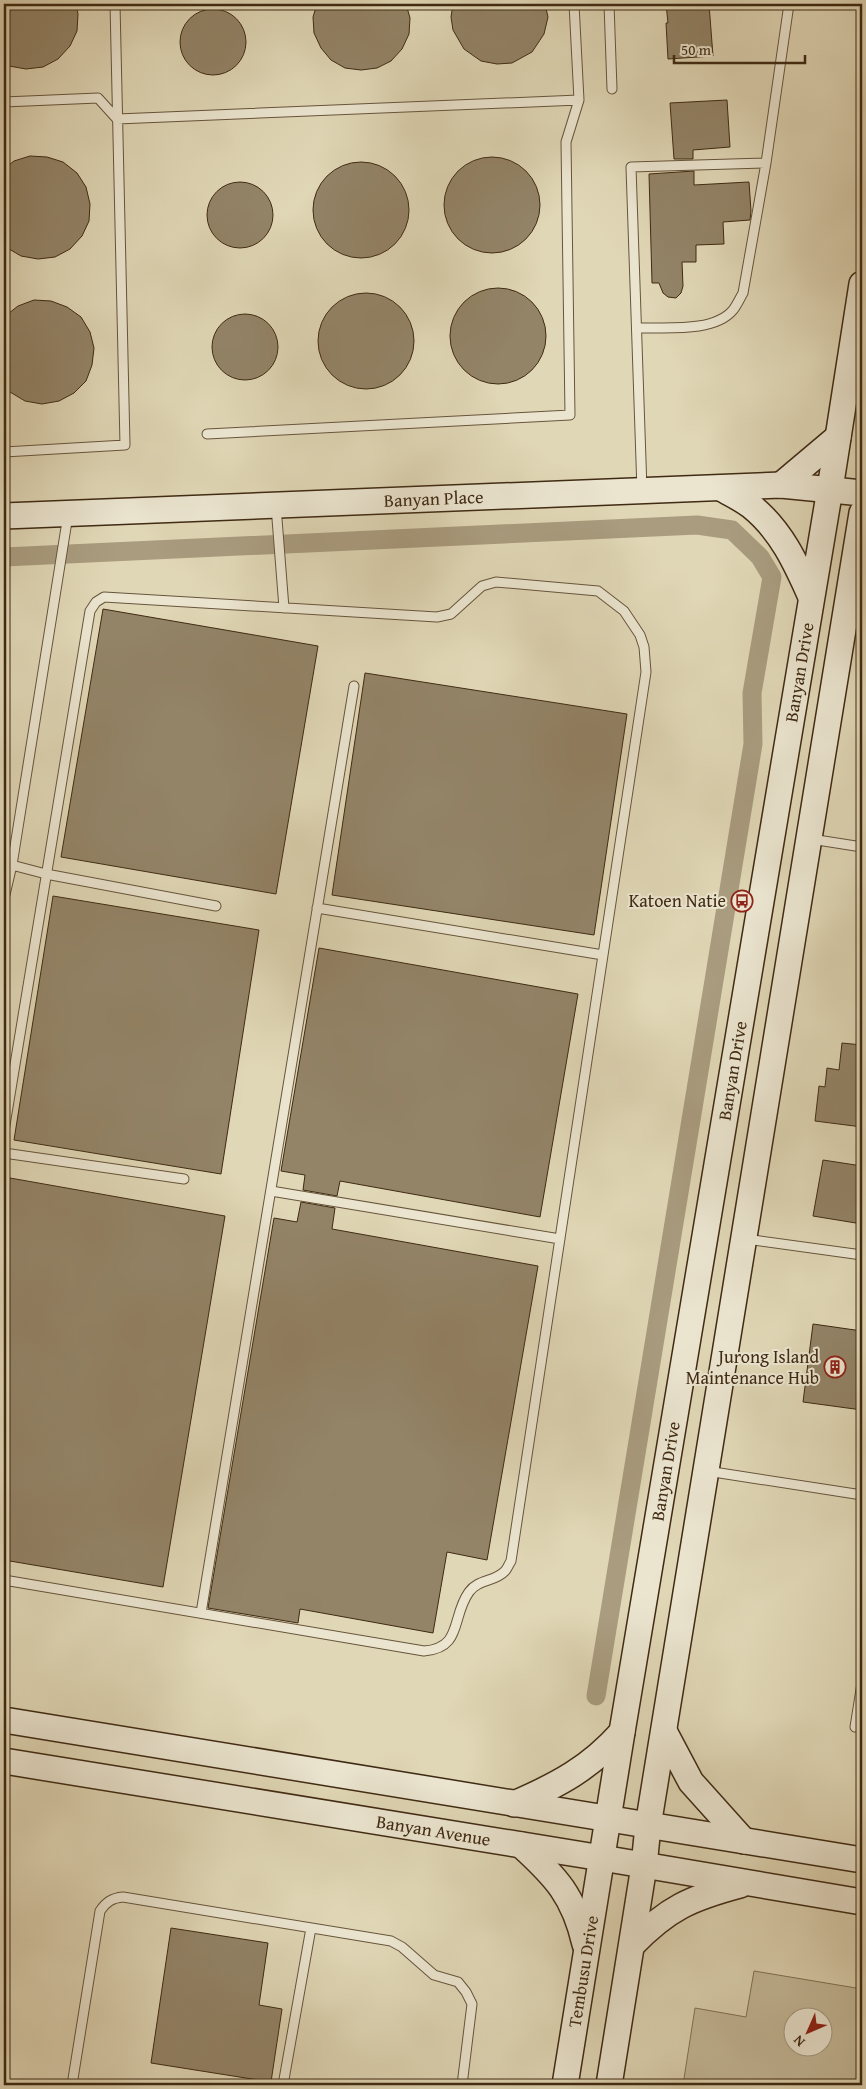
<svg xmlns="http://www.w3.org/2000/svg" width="866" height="2089" viewBox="0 0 866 2089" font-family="'Gentium Book Plus',serif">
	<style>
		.green { fill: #c5ba9a; stroke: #827256; fill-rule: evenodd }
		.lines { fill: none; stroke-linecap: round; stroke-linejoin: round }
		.canal { stroke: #a99c7f; stroke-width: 19 }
		.building { fill: #938468; stroke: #3f2a13 }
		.lane-casing { stroke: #67553c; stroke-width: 11 }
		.secondary-casing { stroke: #3f2a13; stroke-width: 28 }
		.lane { stroke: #ebe5d0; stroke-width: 9 }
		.secondary { stroke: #ebe5d0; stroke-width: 25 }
		.labels { text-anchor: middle; stroke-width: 4; stroke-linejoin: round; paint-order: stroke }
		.street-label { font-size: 18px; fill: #3f2a13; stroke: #ebe5d0 }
		.poi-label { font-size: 18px; fill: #3f2a13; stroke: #ebe5d0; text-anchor: end }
	</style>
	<rect width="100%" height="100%" fill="#e0d7b6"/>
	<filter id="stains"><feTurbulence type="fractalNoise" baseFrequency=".004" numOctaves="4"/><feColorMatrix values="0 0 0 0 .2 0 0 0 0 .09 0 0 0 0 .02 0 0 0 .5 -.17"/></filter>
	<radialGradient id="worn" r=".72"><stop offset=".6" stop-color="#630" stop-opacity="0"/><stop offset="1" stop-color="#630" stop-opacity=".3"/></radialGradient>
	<path class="green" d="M754,1971L862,1989V2085H683L695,2008L746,2017ZM794,2016H824V2046H794Z"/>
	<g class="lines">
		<path class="canal" d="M4,557L697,525L732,530L760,557L772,577L752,693L753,744L596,1696"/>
	</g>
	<path class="building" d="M4,4H76L78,14L77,31L70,46L58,59L43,67L26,69L9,66L4,63Z
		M317,4H406L410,18L409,34L402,49L391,61L377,68L361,70L345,68L331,60L321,48L314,33L313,17Z
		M453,4H545L548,17L544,34L532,52L512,63L497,64L481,61L464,49L453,30L451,17Z
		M666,4H709L713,56L668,59L666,23H668Z
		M180 42a33 33 0 1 1 66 0a33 33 0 1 1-66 0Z
		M727,100L730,147L693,150V159H674L670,103Z
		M30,156L47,157L63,162L77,173L86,187L90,204L89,221L82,236L70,249L55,257L38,259L21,256L4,246V169L14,161Z
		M444 205a48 48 0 1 1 96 0a48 48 0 1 1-96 0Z
		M313 210a48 48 0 1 1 96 0a48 48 0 1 1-96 0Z
		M694,171V185L749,182L751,211L750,220L723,222L724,244L696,245V262H682L683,286L681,293L676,298L668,297L663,293L659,283H652L649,174Z
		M207 215a33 33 0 1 1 66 0a33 33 0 1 1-66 0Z
		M450 336a48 48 0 1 1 96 0a48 48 0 1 1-96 0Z
		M318 341a48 48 0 1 1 96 0a48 48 0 1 1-96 0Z
		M34,300L51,301L67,307L81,317L90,332L94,348L92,365L86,381L74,393L59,401L42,404L25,401L10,392L4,385V317L18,306Z
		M212 347a33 33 0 1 1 66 0a33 33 0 1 1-66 0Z
		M103,609L318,646L276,894L61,857Z
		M365,673L627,714L594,935L332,895Z
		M53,896L259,930L221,1174L14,1140Z
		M319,948L578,994L540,1217L340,1181L337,1196L303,1190L305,1175L281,1171Z
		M842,1043L862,1045V1127L815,1121L819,1086L825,1087L827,1068L839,1070Z
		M823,1160L862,1166V1224L813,1216Z
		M10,1178L225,1216L163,1587L4,1560V1214Z
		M301,1202L335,1208L332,1229L538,1266L487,1560L447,1552L433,1633L300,1609L298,1623L208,1608L274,1218L297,1222Z
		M813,1324L862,1331V1410L803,1402Z
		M171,1928L268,1943L259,2005L282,2009L271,2082L151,2063Z"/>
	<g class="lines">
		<g class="lane-casing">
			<path id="lane" d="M609,4L612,89
				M4,102L98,98L117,119
				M117,119L579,100
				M637,328C665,327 714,333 733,310C737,305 740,298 743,293L766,163L789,4
				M207,434L570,415L566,142L579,100L574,4
				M4,452L125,445L115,4
				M642,490L631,167L766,163
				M276,506L284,608
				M811,839L862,847
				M4,863L46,874L216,906
				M4,899L12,865L68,515
				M317,908L603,955
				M4,1131L90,611L96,602L104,597L437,617L451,614L482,586L496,582L598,591L624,611L640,635L644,647L646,672L511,1561C509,1564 507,1569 505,1571C495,1582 478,1579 469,1592C451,1617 463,1648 424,1651L4,1580
				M4,1153L184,1179
				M271,1191L560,1239
				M746,1239L862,1255
				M707,1471L862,1495
				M201,1613L354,686
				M855,1727L862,1683
				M72,2085L100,1911C106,1902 112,1898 123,1897L391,1941L402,1947L434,1975L458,1982L466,1992L472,2004L462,2085
				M283,2085L311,1928"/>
		</g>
		<g class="secondary-casing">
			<g id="secondary">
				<path d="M781,485L838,437"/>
				<path d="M721,488C731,494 742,499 751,506C781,530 796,563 811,597"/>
				<path id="s1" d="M4,516L781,485L862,493"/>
				<path d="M4,1720L862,1860"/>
				<path d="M664,1731L691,1782L744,1841"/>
				<path id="s2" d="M4,1761L602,1858L862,1902"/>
				<path d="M514,1804C558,1785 590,1768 622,1732"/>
				<path d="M521,1845C556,1877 574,1896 585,1944"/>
				<path d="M632,1945C668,1908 691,1898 740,1885"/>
				<path id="s3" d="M565,2085L622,1732L830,489L862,284"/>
				<path d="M609,2085L644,1866L648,1826L862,513"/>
			</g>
		</g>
		<use href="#lane" class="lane"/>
		<use href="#secondary" class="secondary"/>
	</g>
	<defs>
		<g id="bus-ring" transform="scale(1.125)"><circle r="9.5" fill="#ebe5d0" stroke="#8f2418" stroke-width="1.5"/><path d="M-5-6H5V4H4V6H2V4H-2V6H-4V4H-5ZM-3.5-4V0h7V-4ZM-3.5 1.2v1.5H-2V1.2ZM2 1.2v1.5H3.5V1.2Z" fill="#8f2418"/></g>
		<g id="building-ring" transform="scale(1.125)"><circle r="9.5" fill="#ebe5d0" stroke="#8f2418" stroke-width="1.5"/><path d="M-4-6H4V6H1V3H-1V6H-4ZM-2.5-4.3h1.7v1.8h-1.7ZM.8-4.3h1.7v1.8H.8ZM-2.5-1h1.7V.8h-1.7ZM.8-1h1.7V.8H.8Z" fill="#8f2418"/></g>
	</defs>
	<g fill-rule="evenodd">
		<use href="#bus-ring" x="742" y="901"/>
		<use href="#building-ring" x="835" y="1367"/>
	</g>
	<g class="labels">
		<g class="street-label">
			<text dy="6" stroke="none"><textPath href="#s1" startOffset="430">Banyan Place</textPath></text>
			<text dy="6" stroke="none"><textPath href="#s3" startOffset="1432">Banyan Drive</textPath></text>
			<text dy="6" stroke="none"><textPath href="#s3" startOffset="1028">Banyan Drive</textPath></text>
			<text dy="6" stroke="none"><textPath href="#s3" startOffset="622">Banyan Drive</textPath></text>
			<text dy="6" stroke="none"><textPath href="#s2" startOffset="435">Banyan Avenue</textPath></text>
			<text dy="6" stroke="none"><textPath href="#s3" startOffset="115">Tembusu Drive</textPath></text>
		</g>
		<g class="poi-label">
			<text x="726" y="907">Katoen Natie</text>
			<text x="819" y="1363">Jurong Island<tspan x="819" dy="21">Maintenance Hub</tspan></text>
		</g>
	</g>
	<rect width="866" height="2089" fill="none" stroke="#e0d7b6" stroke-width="20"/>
	<rect x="5" y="5" width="856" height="2079" fill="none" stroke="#3f2a13" stroke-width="2.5"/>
	<rect x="10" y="10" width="846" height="2069" fill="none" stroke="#3f2a13"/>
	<g transform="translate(808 2032) rotate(225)"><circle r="24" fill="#ebe5d0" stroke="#a69a84"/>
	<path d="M0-4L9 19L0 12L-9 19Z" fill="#8f2418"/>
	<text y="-8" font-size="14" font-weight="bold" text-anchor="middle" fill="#3f2a13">N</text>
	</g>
	<path d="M674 55v8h131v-8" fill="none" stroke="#3f2a13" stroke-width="2.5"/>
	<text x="681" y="55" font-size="15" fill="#3f2a13" stroke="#ebe5d0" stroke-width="4" paint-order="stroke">50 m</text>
	<rect width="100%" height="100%" filter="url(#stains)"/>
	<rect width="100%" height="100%" fill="url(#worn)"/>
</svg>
